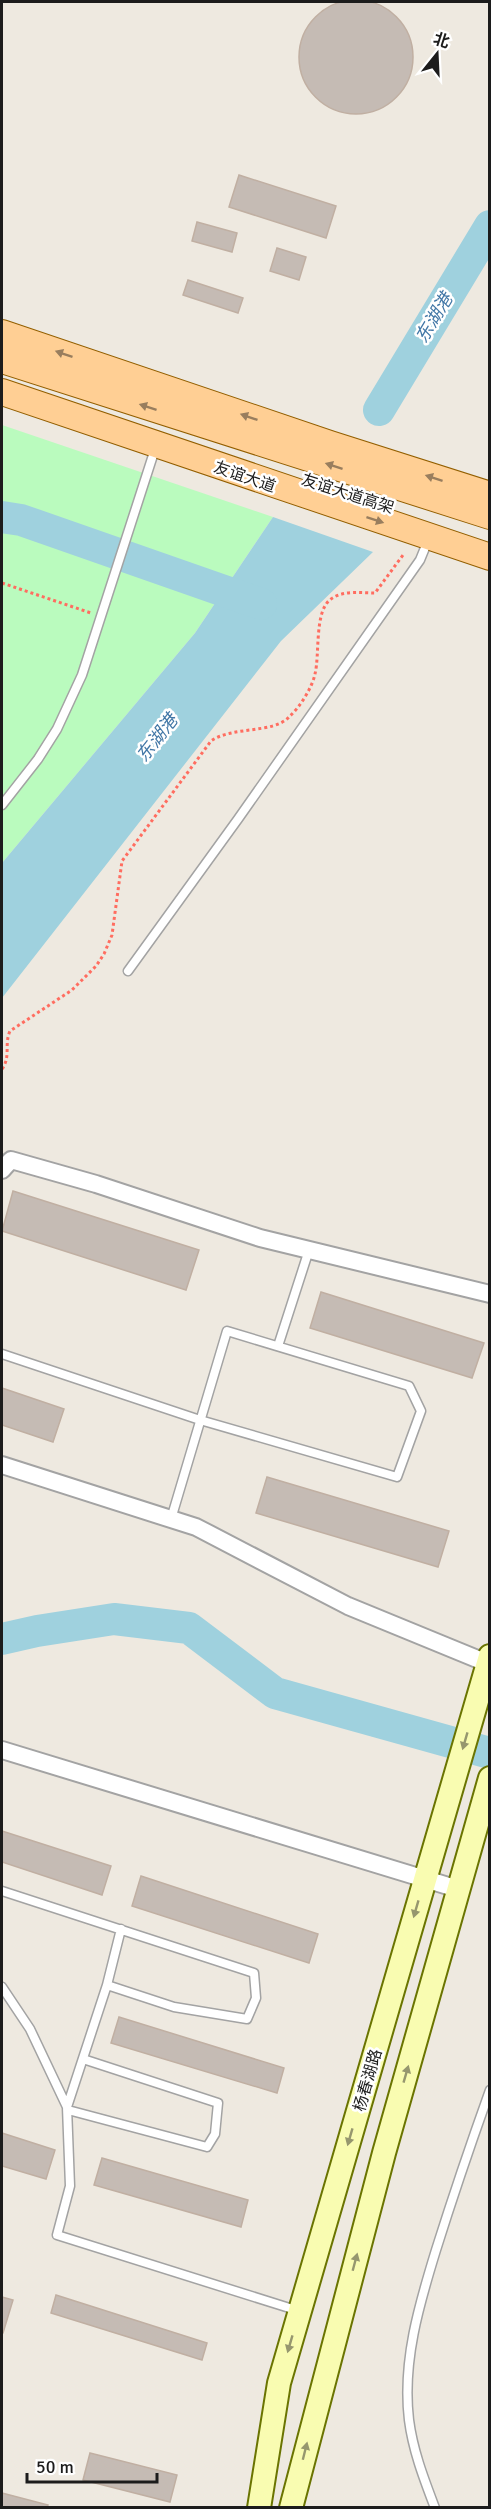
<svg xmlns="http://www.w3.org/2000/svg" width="491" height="2509" viewBox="0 0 491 2509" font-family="Signika,'Noto Sans SC',sans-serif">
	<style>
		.park { fill: #bafbbe }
		.water { fill: #9fd1de }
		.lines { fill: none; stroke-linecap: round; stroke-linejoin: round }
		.river { stroke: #9fd1de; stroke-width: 32 }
		.building { fill: #c5bbb4; stroke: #c0afa2; stroke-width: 1.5 }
		.service-casing { stroke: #a3a3a3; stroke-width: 11 }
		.minor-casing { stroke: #a3a3a3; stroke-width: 20 }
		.secondary-casing { stroke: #6a7401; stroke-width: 26 }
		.primary-casing { stroke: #935f00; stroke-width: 28 }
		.path { stroke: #ff6d60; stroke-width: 3; stroke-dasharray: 3 3; stroke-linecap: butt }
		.service { stroke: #fff; stroke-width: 8 }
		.minor { stroke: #fff; stroke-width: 16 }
		.secondary { stroke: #f9fcb1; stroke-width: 22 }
		.primary { stroke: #ffcf94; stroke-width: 26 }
		.oneway { fill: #997e5e }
		.oneway2 { fill: #96976e }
		.labels { text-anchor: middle; stroke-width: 5; stroke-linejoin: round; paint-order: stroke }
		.street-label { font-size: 16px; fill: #1c1c1c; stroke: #fff }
		.water-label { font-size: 18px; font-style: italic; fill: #4277a6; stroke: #fff }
	</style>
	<rect width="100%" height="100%" fill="#eee9e0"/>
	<path class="park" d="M2,425L273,517L195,633L2,863Z"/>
	<path class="water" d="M273,517L373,552L281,641L2,998V863L195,633Z"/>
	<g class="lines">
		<path class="river" d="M379,410L490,226
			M2,517L21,520L261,604
			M2,1639L37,1631L114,1619L189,1628L275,1693L490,1753"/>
	</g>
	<path class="building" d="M299 57a57 57 0 1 1 114 0a57 57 0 1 1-114 0Z
		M239,175L336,206L326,238L229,207Z
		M197,222L237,233L232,252L192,241Z
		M277,248L306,257L299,280L270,271Z
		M188,280L243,298L238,313L183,295Z
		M13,1191L199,1250L186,1290L2,1231Z
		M321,1292L484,1343L472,1378L310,1328Z
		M2,1388L64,1409L53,1442L2,1425Z
		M267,1477L449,1531L438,1567L256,1513Z
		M2,1831L111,1866L102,1895L2,1862Z
		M141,1876L318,1934L309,1963L132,1906Z
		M119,2017L284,2068L277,2093L111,2043Z
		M2,2133L55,2150L46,2179L2,2166Z
		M102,2158L248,2200L241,2227L94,2185Z
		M56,2295L207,2343L202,2360L51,2313Z
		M2,2297L13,2300L3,2333H2Z
		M90,2453L177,2475L170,2502L83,2480Z
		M2,2493L48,2505L47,2508H2Z"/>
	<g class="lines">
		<g class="service-casing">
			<path id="service" d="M2,805L38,759L57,729L82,675L156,446
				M128,971L238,819L420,560L429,538
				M278,1346L309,1250
				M2,1354L200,1420L397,1477L421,1411L409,1386L227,1331L171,1519
				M2,1891L254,1973L256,1998L247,2019L174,2007L107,1985L121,1929
				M2,1987L30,2029L67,2107L70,2186L57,2235L299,2311
				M67,2107L107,1985
				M68,2110L207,2147L215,2134L218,2103L83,2059
				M435,2508C424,2479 413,2451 409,2420C402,2362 419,2305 436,2250C453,2196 471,2143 490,2090"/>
		</g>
		<g class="minor-casing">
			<path id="minor" d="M2,1170L11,1160L96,1184L260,1238L490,1294
				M2,1465L196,1527L348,1606L487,1663
				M2,1750L458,1889"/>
		</g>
		<g class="secondary-casing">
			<path id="secondary" d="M259,2508L279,2383L490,1656
				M291,2508L384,2153L490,1778"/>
		</g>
		<g class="primary-casing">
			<path id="primary" d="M2,333L330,444L490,495
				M2,360L490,516
				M2,392L490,557"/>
		</g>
		<path class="path" d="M2,583L91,613
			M2,1069C11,1057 4,1044 10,1031L72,990L96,966L104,954L112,935L122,861L211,741C232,726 273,734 289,717C300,707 312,688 315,674C320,654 314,611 331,599C343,590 361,593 375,593L403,555"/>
		<use href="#service" class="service"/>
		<use href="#minor" class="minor"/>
		<use href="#secondary" class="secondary"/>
		<use href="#primary" class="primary"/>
	</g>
	<defs><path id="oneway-solid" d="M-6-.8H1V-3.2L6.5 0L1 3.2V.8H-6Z" transform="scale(1.5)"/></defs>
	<g class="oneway">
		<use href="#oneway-solid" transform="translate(64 354) rotate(-161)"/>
		<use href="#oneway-solid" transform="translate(148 407) rotate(-162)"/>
		<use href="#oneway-solid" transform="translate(249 417) rotate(-161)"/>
		<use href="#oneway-solid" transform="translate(334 466) rotate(-162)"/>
		<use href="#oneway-solid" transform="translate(434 478) rotate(-162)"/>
		<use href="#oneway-solid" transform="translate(375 520) rotate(18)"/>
	</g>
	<g class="oneway2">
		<use href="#oneway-solid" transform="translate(465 1741) rotate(106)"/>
		<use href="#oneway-solid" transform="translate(416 1909) rotate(106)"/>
		<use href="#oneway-solid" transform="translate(406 2074) rotate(-74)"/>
		<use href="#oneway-solid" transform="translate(350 2137) rotate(106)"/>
		<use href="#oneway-solid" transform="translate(355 2262) rotate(-75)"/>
		<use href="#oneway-solid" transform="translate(290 2344) rotate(106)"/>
		<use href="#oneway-solid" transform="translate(305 2451) rotate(-76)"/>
	</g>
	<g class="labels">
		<g class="street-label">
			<text transform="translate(245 476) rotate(19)" y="6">友谊大道</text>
			<text transform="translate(348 493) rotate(18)" y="6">友谊大道高架</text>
			<text transform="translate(367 2080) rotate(-74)" y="6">杨春湖路</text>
		</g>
		<g class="water-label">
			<text transform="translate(434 318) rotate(-59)" y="6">东湖港</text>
			<text transform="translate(157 738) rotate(-52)" y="6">东湖港</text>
		</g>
	</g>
	<rect width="491" height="2509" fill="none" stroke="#1c1c1c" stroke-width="6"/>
	<g transform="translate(437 54) rotate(18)" stroke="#ffffff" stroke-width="4.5" paint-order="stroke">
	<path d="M0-4.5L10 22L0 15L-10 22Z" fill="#1c1c1c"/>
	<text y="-9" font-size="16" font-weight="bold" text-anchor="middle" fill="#1c1c1c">北</text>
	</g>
	<path d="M27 2473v9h130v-9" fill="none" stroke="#1c1c1c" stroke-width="3"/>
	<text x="36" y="2473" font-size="18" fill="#1c1c1c" stroke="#ffffff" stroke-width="4.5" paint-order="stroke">50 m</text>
</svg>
